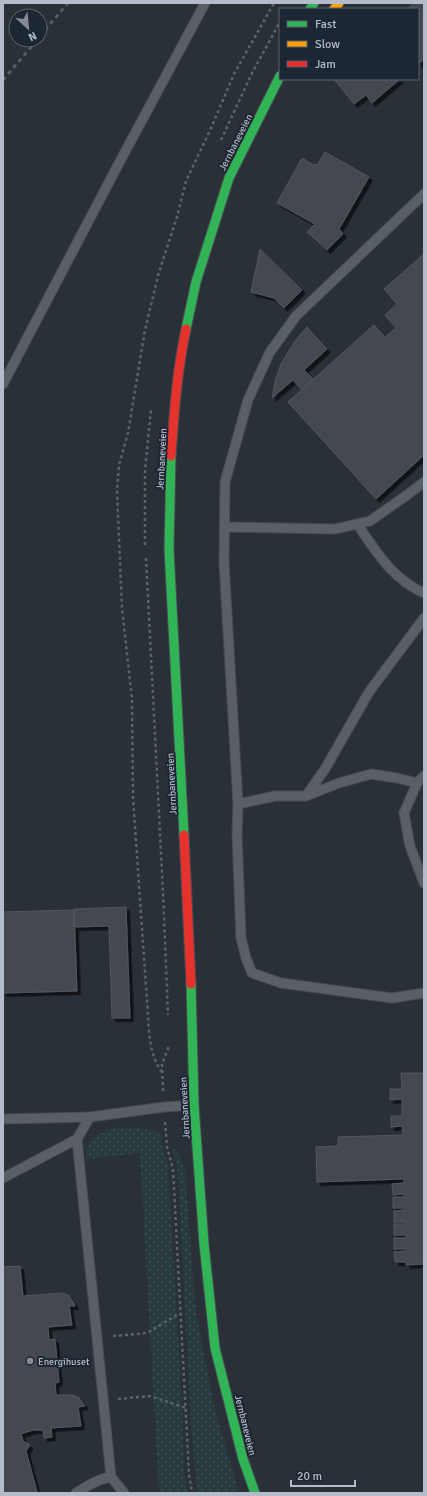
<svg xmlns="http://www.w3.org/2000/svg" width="427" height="1496" viewBox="0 0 427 1496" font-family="Signika,sans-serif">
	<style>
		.grass { fill: url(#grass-dots) }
		.building { fill: #444950; stroke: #52575f; filter: url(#shadow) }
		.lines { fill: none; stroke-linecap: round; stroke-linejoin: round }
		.lane-casing { stroke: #484c53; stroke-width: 11 }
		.fast-casing { stroke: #484c53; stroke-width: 11 }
		.slow-casing { stroke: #484c53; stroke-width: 11 }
		.jam-casing { stroke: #484c53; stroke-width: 11 }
		.path { stroke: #5d636a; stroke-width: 2.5; stroke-dasharray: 3 3; stroke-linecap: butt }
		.lane { stroke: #5a5e66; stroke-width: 9 }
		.fast { stroke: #30b455; stroke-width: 9 }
		.slow { stroke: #ff9f0a; stroke-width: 9 }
		.jam { stroke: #e5322d; stroke-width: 9 }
		.rail { stroke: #595d64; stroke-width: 3; stroke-dasharray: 4 4; stroke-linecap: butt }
		.poi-dot { fill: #848b96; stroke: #1d2633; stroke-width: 1.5 }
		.labels { text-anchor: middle; stroke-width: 4; stroke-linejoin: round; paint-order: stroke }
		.street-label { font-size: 10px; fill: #b4bcc9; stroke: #1d2633 }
		.poi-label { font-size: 10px; fill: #b4bcc9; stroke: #1d2633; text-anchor: start }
	</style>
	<defs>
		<pattern id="grass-dots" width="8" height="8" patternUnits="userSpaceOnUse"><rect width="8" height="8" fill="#273a3e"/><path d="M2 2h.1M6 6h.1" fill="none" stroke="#445559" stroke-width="1.8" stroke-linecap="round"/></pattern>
		<filter id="shadow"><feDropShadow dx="3.5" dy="3.5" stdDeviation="0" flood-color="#0009"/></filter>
	</defs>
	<rect width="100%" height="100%" fill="#2a3038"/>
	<path class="grass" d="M131,1127L155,1131L162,1136V1146L168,1165L182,1403L184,1471L188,1493H159L140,1153L86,1159L87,1147L96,1136L111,1128Z
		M171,1146L180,1156L185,1172L195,1304L200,1336L215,1410L239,1493H197L191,1423L178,1173L176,1161Z"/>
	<path class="building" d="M415,3H424V59L418,64V9H407Z
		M334,79H400L372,103L366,95L354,104Z
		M325,152L369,177L339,229L343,234L327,250L307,232L315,224L277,203L302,158L313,165L318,164Z
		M260,249L302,290L284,308L274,298L251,292Z
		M424,254V455L376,499L288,402L374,325L385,337L396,328L385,315L397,304L384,289Z
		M307,327L327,349L304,370L313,379L302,390L293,380L272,398L275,381L281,364L295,341Z
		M126,907L130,1018H112L109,926L74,927V909Z
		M74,910L77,991L3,993V912Z
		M401,1073H424V1264L406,1265V1262H395L394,1252L406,1251V1249H394V1238H406V1235H394V1224H405V1222H394V1211L405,1210V1208H393V1197H404V1194L393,1195L392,1184L404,1183V1179L317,1182L316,1147L338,1146V1137L403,1135L402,1126L391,1127V1116H402V1099L390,1100V1089H402Z
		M20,1266L23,1296L61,1293L68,1295L74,1303L75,1306H69L72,1325L48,1327L49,1340L55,1339L59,1382L55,1383L56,1395H73L79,1398L85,1406L78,1407L81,1426L51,1428L52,1437L44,1438L43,1430H33L21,1434L23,1441L30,1445L26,1451L37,1492L31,1493H3V1267Z"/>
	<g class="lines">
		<g class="lane-casing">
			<path id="lane" d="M424,194L296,316L270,352L248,400L225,482L224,562L238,804L237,834L241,938L246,958L252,973L281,983L392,998L424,993
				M3,384L118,165L205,3
				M357,524C376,551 392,579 424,593
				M225,527L335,529L370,521L407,495L424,482
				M424,776L417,783L404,813L410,846L424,883
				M306,796L325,769L369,692L424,618
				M238,804L275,796H306L339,783L371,774L397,778L417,783
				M3,1119L90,1117
				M3,1178L77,1139
				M76,1493C87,1486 98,1479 111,1477
				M124,1493L111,1477L77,1139L90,1117L164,1107L194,1105"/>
		</g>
		<g class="fast-casing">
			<path id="fast" d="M310,9L314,3
				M186,329L196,282L229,178L280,76
				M171,456L169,549L184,835
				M191,984L194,1105L204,1244L215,1348L243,1459L255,1493"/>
		</g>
		<g class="slow-casing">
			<path id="slow" d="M334,9L339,3"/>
		</g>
		<g class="jam-casing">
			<path id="jam" d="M171,456C174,414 177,371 186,329
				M184,835L191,984"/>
		</g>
		<path class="path" d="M221,140L252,73L280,22
			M145,545V471L151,409
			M146,558L163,892L168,1015
			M162,1072C150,1056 149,1035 148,1015L133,798L132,699L122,608L117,492L119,465L128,433L145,330L159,272L177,217L186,181L212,126L234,74L274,3
			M163,1091L162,1064L169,1046
			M165,1122L167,1147L173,1169L189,1474L192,1493
			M113,1336L147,1333L180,1313
			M118,1399L150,1396L186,1408"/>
		<use href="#lane" class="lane"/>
		<use href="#fast" class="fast"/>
		<use href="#slow" class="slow"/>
		<use href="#jam" class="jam"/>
		<path class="rail" d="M40,36L68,3
			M3,80L37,40"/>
	</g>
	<circle class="poi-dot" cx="30" cy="1361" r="4"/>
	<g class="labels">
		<g class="street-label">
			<text transform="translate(235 142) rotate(-63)" y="4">Jernbaneveien</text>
			<text transform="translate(161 459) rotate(-87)" y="4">Jernbaneveien</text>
			<text transform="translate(171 784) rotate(-93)" y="4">Jernbaneveien</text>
			<text transform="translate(184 1108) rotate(-93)" y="4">Jernbaneveien</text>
			<text transform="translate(246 1425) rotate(76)" y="4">Jernbaneveien</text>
		</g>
		<g class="poi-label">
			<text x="38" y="1365">Energihuset</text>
		</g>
	</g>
	<rect width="427" height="1496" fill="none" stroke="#b4bcc9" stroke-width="8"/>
	<rect x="279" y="8" width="140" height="72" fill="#1d2633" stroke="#59626f"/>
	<rect x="287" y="21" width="20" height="6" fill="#30b455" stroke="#59626f"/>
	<text x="315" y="28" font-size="12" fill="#b4bcc9">Fast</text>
	<rect x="287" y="41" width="20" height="6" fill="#ff9f0a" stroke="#59626f"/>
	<text x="315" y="48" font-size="12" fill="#b4bcc9">Slow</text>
	<rect x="287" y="61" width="20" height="6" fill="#e5322d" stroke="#59626f"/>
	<text x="315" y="68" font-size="12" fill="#b4bcc9">Jam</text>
	<g transform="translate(28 28) rotate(153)"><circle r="19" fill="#1d2633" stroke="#59626f"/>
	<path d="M0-3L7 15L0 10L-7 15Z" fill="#848b96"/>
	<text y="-6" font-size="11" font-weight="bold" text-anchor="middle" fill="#b4bcc9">N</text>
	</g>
	<path d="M291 1480v6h64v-6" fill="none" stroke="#b4bcc9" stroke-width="2"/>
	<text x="297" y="1480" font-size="12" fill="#b4bcc9" stroke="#1d2633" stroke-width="3" paint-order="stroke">20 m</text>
</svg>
